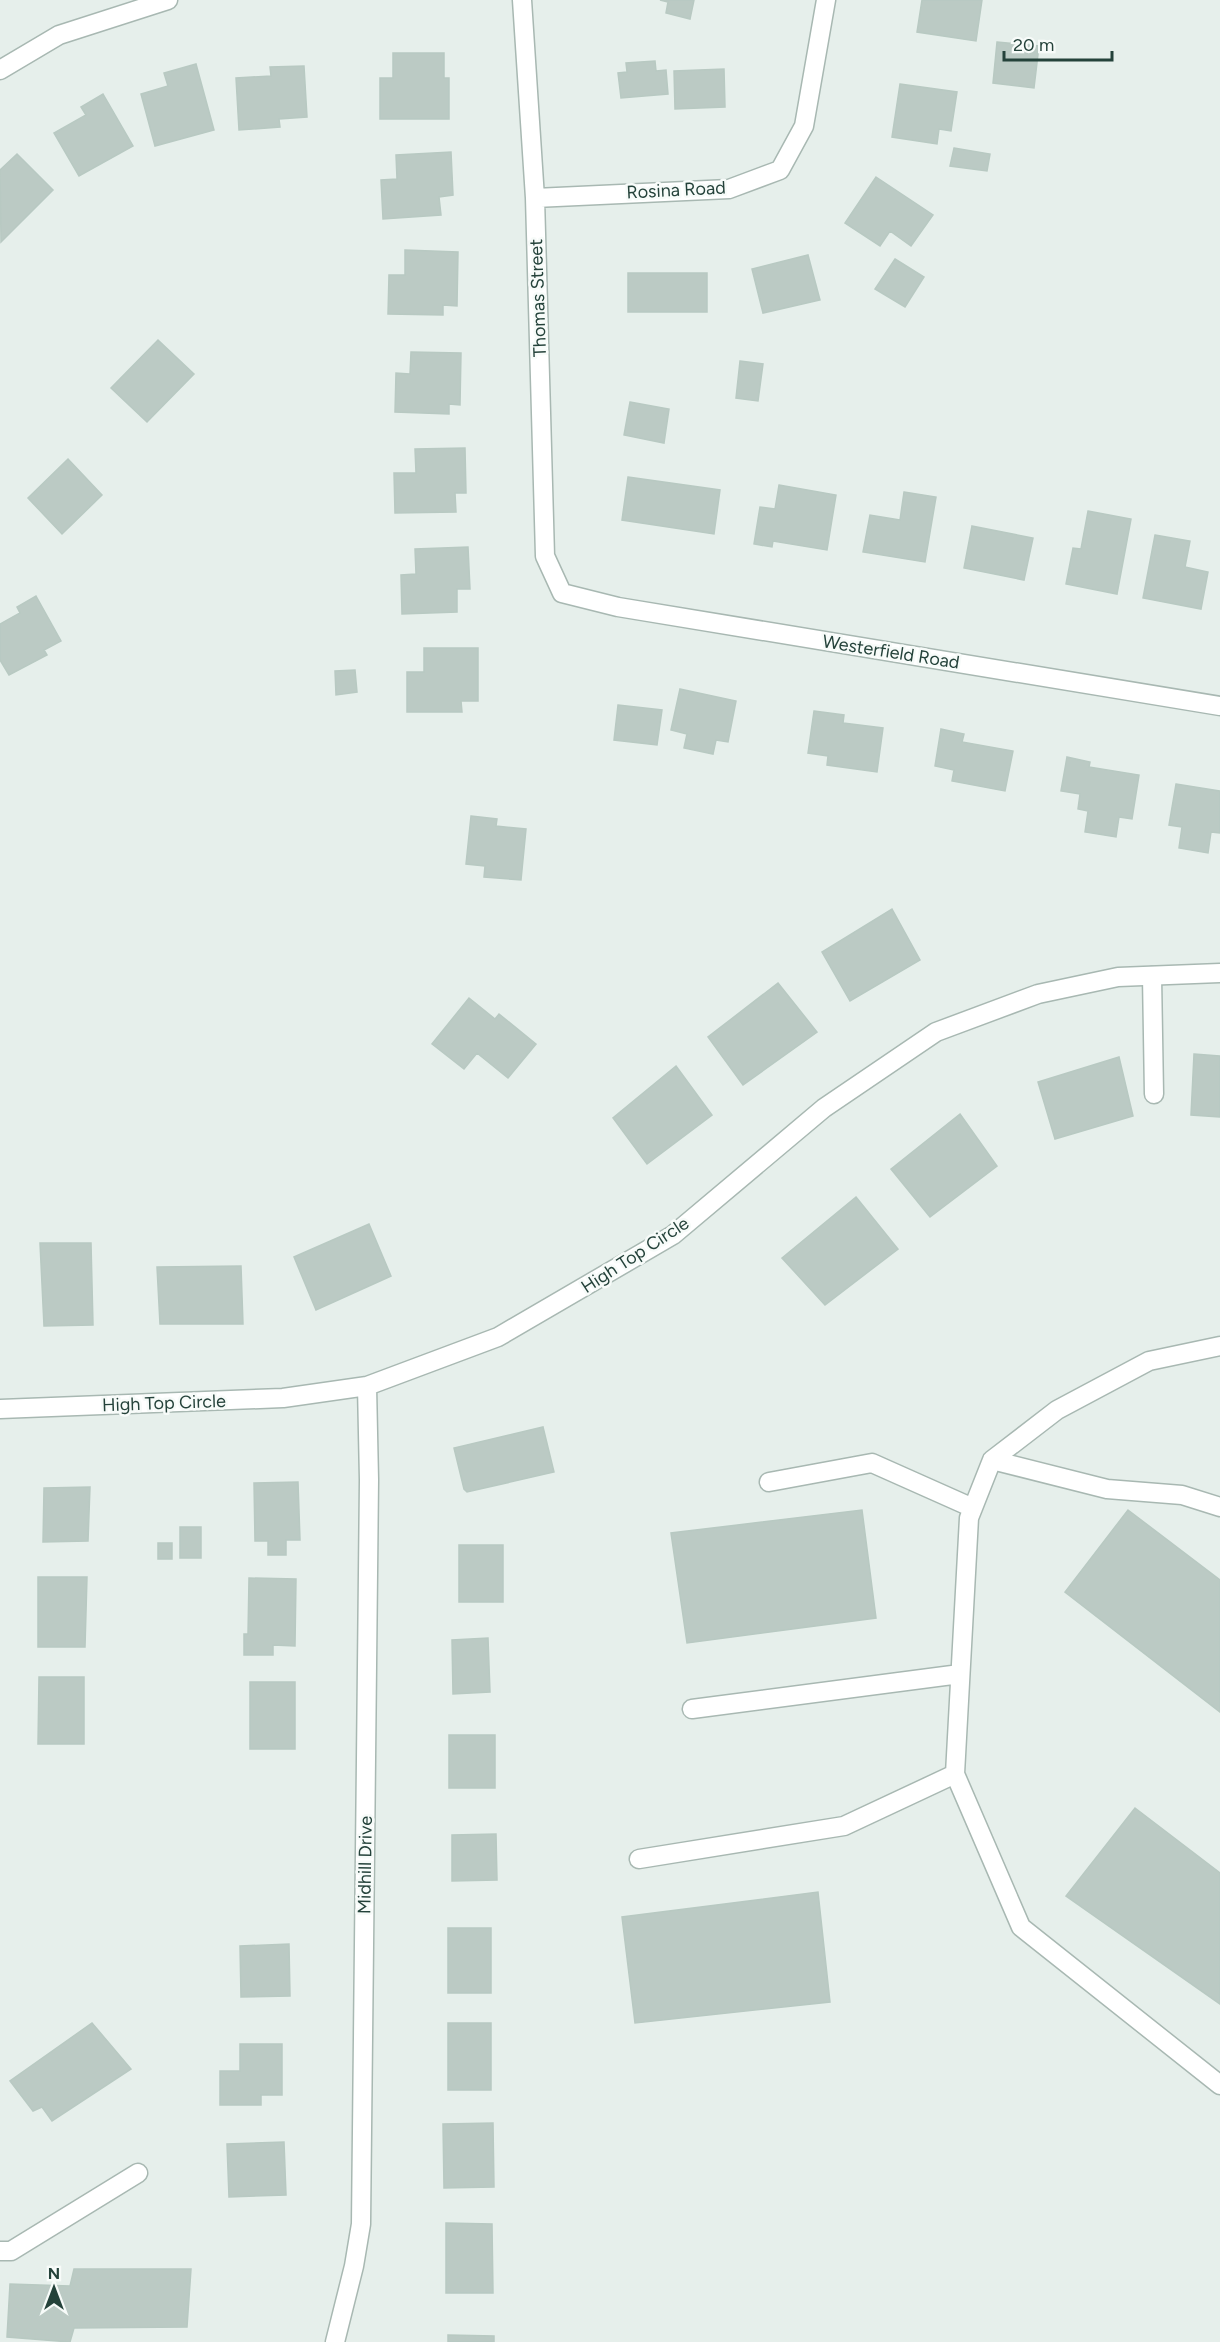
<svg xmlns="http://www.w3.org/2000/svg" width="1220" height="2342" viewBox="0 0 1220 2342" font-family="Figtree,sans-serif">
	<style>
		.building { fill: #bbcac4; stroke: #b8c9c2; stroke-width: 1.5 }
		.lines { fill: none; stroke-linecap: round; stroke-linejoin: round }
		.lane-casing { stroke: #a8b8b2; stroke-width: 21 }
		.street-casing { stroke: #a8b8b2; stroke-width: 21 }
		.lane { stroke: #fff; stroke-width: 18 }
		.street { stroke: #fff; stroke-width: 18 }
		.labels { text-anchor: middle; stroke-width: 5; stroke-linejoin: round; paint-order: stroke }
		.street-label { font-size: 18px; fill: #24423a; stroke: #f7fbf9 }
	</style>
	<rect width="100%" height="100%" fill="#e6efeb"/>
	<path class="building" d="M660,0H694L690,19L666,13L668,2Z
		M922,0H982L976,41L917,32Z
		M997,42L1039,46L1034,88L993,83Z
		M393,53H444V78H449V119H380V78H393Z
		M655,61L656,71L666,70L668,94L621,98L618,73L627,72L626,63Z
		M196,64L214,130L155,146L141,94L168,86L164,73Z
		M304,66L307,117L279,119L280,127L239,130L236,78L271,76L270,67Z
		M724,69L725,107L675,109L674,71Z
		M900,84L957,92L951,131L939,129L937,144L892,137Z
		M103,94L133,146L79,176L54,133L86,115L81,107Z
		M954,148L990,154L987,171L950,166Z
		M451,152L453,195L439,197L441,215L383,219L381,180L397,179L396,155Z
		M17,154L53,190L1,242L0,170Z
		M876,177L933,215L911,246L890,231L880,246L845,223Z
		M405,250L458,252L457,306L443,305V315L388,314L389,275H405Z
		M808,255L820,300L763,313L752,269Z
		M895,259L924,277L905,307L875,289Z
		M628,273H707V312H628Z
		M158,340L194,374L147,422L111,388Z
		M411,352L461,353L460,405L449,404V414L395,412L396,373L410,374Z
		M740,361L763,364L758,401L736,398Z
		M630,402L669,409L664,443L624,435Z
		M465,448L466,493H455L456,512L395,513L394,473H416L415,449Z
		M68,459L102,495L62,534L28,498Z
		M628,477L720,490L714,534L622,520Z
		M779,485L836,495L827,550L773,541L772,547L754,544L760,507L775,509Z
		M904,492L936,497L925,562L863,552L870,515L900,520Z
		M1088,511L1131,519L1117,594L1066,584L1073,548L1081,549Z
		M972,526L1033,538L1024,580L964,568Z
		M1155,535L1190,541L1185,567L1208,572L1201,609L1143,598Z
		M468,547L470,589H457V612L402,614L401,575L416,574L415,549Z
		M36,596L61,641L44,650L47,655L9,675L0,660V624L20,613L17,607Z
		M424,648H478V701H461L462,712H407V672H424Z
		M355,670L357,692L336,695L335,671Z
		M680,689L736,701L728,742L716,740L713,754L684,748L687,734L671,730Z
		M618,705L662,710L657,745L614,740Z
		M814,711L844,715L843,723L883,728L877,772L827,765L828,756L808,753Z
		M941,729L964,734L962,742L1013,751L1005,791L952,781L954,770L935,766Z
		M1067,757L1090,762L1089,767L1139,775L1132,819L1119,817L1116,837L1085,832L1088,811L1078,809L1080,794L1061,791Z
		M1176,784L1220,791V833L1211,832L1208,853L1179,848L1182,827L1169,825Z
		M471,816L497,819L496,826L526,829L521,880L484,877L485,866L466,864Z
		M892,909L920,960L850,1001L822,952Z
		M778,983L817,1032L743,1085L708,1037Z
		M469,998L495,1019L499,1014L536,1044L508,1078L477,1053L464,1069L432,1044Z
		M1194,1054L1220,1056V1117L1191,1115Z
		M1119,1057L1133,1116L1055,1139L1038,1082Z
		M676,1066L712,1115L647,1164L613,1118Z
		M960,1114L997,1166L930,1217L891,1169Z
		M856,1197L898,1249L825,1305L782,1258Z
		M369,1224L391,1276L316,1310L294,1257Z
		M40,1243H91L93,1325L44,1326Z
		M241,1266L243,1324H160L157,1267Z
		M543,1427L554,1472L467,1492L464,1489L454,1448Z
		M298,1482L300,1540H286V1555H268V1541H255L254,1483Z
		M90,1487L88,1541L43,1542L44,1488Z
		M862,1510L876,1618L687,1643L671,1533Z
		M1128,1510L1220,1580V1712L1065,1592Z
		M180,1527H201V1558H180Z
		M158,1543H172V1559H158Z
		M459,1545H503V1602H459Z
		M38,1577H87L85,1647H38Z
		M249,1578L296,1579L295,1646L273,1645V1655H244V1634H248Z
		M488,1638L490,1692L453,1694L452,1640Z
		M39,1677H84V1744H38Z
		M250,1682H295V1749H250Z
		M449,1735H495V1788H449Z
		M1135,1808L1220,1873V2004L1066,1896Z
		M496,1834L497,1880L452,1881V1835Z
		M818,1892L830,2002L635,2023L622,1917Z
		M448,1928H491V1993H448Z
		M289,1944L290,1996L241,1997L240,1946Z
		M92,2023L131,2069L52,2121L42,2107L33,2111L10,2081Z
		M448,2023H491V2090H448Z
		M240,2044H282V2095H261V2105H220V2071H240Z
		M493,2123L494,2187L444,2188L443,2124Z
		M284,2142L286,2195L229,2197L227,2144Z
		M446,2223L492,2224L493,2293H446Z
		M74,2269H191L187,2327L74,2328L70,2342L7,2337L10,2284L70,2286Z
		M448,2335L494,2336V2342H448Z"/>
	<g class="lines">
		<g class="lane-casing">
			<path id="lane" d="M1152,976L1154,1094
				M1220,1346L1149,1361L1057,1410L992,1460L969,1518L955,1774L1021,1927L1220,2085
				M992,1460L1107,1489L1182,1495L1220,1507
				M769,1482L872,1463L973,1508
				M692,1709L960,1674
				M639,1859L844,1826L955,1774
				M0,2251H11L138,2173"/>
		</g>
		<g class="street-casing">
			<path id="street" d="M522,0L535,198L545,556L562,593L618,607L1220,706
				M0,70L59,35L168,0
				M535,198L729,189L780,170L804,126L826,0
				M0,1409L283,1398L367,1386L498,1337L673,1235L824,1108L936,1032L1038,994L1118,977L1220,973
				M335,2342L354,2266L361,2224L369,1480L367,1386"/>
		</g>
		<use href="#lane" class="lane"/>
		<use href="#street" class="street"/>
	</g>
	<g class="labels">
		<g class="street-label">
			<text transform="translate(676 190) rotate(-3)" y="6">Rosina Road</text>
			<text transform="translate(538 298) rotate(-92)" y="6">Thomas Street</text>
			<text transform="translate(891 652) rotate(9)" y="6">Westerfield Road</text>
			<text transform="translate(635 1255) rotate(-33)" y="6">High Top Circle</text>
			<text transform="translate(164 1403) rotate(-2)" y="6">High Top Circle</text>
			<text transform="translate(365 1865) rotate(-89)" y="6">Midhill Drive</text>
		</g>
	</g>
	<g transform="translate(54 2288)" stroke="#f7fbf9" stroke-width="4.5" paint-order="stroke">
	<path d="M0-4.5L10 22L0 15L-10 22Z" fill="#24423a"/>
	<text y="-9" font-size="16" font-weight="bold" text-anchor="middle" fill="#24423a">N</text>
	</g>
	<path d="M1004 51v9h108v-9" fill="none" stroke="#24423a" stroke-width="3"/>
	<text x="1013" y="51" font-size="18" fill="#24423a" stroke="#f7fbf9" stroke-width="4.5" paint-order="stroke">20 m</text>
</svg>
